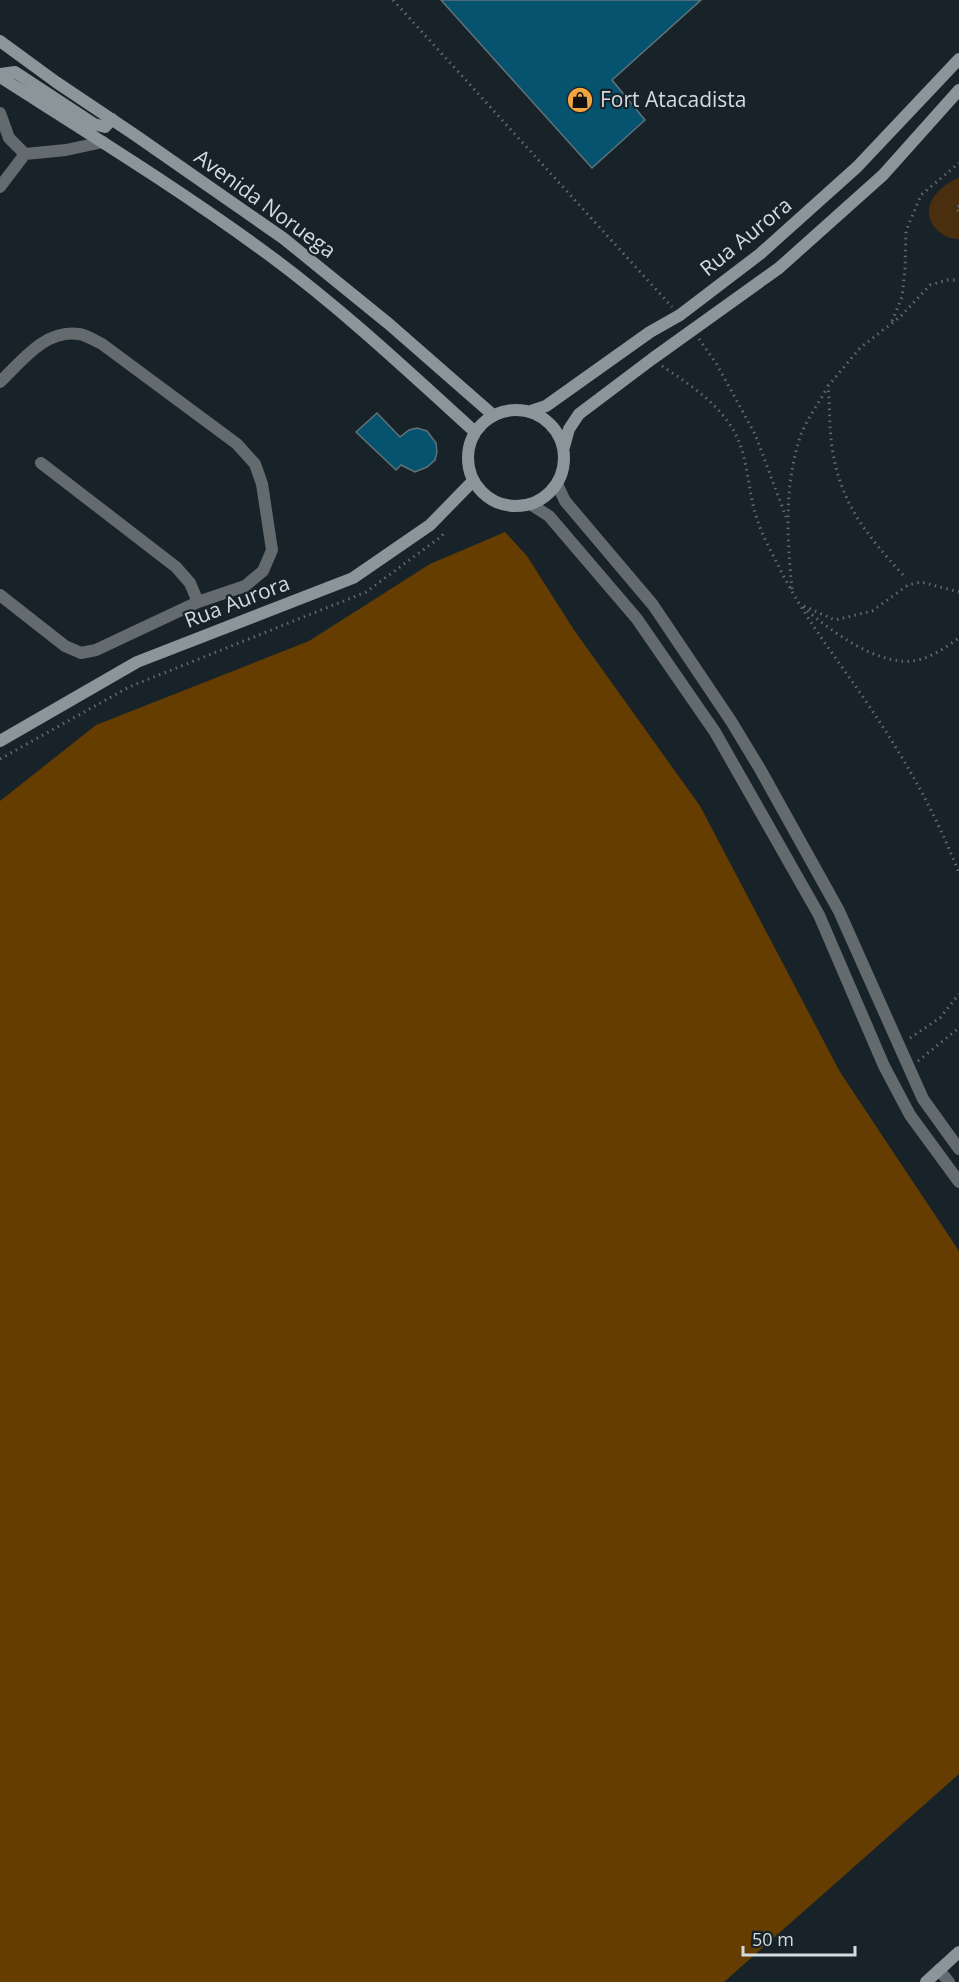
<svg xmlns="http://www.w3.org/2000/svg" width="959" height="1982" viewBox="0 0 959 1982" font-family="'Open Sans',sans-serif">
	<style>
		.green { fill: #653d00 }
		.water { fill: #492f0d }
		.building { fill: #05536f; stroke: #637179; stroke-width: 1.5 }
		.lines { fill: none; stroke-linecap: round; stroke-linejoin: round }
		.path { stroke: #606a6f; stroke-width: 3; stroke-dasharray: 1.5 4.5; stroke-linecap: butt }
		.street { stroke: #646b6e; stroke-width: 12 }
		.secondary { stroke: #8b959a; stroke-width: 12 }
		.labels { text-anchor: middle; stroke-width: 4.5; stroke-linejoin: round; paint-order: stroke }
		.poi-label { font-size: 21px; fill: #d3dbdf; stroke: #172329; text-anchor: start }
		.street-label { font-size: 21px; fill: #d3dbdf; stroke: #172329 }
	</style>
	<rect width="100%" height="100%" fill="#172329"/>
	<path class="green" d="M505,532L527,556L574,630L700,806L840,1072L959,1251V1774L724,1982H0V801L96,725L309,641L430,564Z"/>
	<path class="water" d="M959,178V239C943,239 927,226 929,208C931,195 947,182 959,178Z"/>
	<path class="building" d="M441,0H701L612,80L645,120L592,168Z
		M377,413L400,437L409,430L417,428L427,431L436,443L437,452L435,460L427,467L415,472L401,465L396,470L356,432Z"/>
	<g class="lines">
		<path class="path" d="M393,0L672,307
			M959,206L956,208L959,212
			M892,321L902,297L905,270L906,231L921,195L959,163
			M699,339L716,363L755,434L786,517
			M662,366C686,382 711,398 728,422C750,451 746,489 758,522C763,537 772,553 779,567C802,614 834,655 863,697C902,754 934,809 959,873
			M903,575C866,534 840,503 832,447C829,427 830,406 828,386L860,348L901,316L930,285L947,280H959
			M792,589C787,536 784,488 800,437C806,420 819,403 827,388
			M804,606L835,620L872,611L908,585L921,582L959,592
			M803,607C829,630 881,669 918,660C934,656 946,647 959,638
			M0,759L129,687L366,592L442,536L445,531
			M910,1038L940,1018L959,994
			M918,1061L959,1028"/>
		<path class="street" d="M0,113L9,138L25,154L66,150L103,142
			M0,187L25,154
			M0,382C22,361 45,329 79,334C87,335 95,341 102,344L237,444L255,464L262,484L272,550L263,571L245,586L198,602L96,650L81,653L65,646L0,595
			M41,463L176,567L190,583L198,602
			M557,484L565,501L653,605L731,721L760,769L839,911L923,1099L959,1149
			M530,504L549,516L637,619L715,732L819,915L884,1066L910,1115L959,1182
			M939,1970L949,1982"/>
		<path class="secondary" d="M0,41L56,82L135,135L283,238L389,324L493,415
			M0,74L15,72L94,124L105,127L112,119
			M0,77C91,135 182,191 269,255C342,309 408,371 475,432
			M468 458a48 48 0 1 1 96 0a48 48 0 1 1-96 0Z
			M531,411L546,406L650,332L680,315L760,254L857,167L959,59
			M564,447L569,429L579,414L652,359L779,268L883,175L959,90
			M0,741L137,662L353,578L430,525L473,481
			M926,1982L959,1952"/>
	</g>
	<defs>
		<g id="shop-disc" transform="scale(1.35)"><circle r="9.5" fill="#f2a541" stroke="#172329"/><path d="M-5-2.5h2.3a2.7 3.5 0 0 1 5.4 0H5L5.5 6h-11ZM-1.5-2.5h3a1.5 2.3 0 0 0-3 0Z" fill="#111"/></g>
	</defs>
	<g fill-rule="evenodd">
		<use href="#shop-disc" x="580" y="100"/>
	</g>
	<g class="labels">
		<g class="poi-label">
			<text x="600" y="107">Fort Atacadista</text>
		</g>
		<g class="street-label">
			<text transform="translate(265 204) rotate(36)" y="7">Avenida Noruega</text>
			<text transform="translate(746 237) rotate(-39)" y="7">Rua Aurora</text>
			<text transform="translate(237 602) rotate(-21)" y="7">Rua Aurora</text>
		</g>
	</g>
	<path d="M743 1946v9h112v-9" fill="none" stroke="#d3dbdf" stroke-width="3"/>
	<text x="752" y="1946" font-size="18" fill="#d3dbdf" stroke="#172329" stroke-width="4.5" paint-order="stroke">50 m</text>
</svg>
